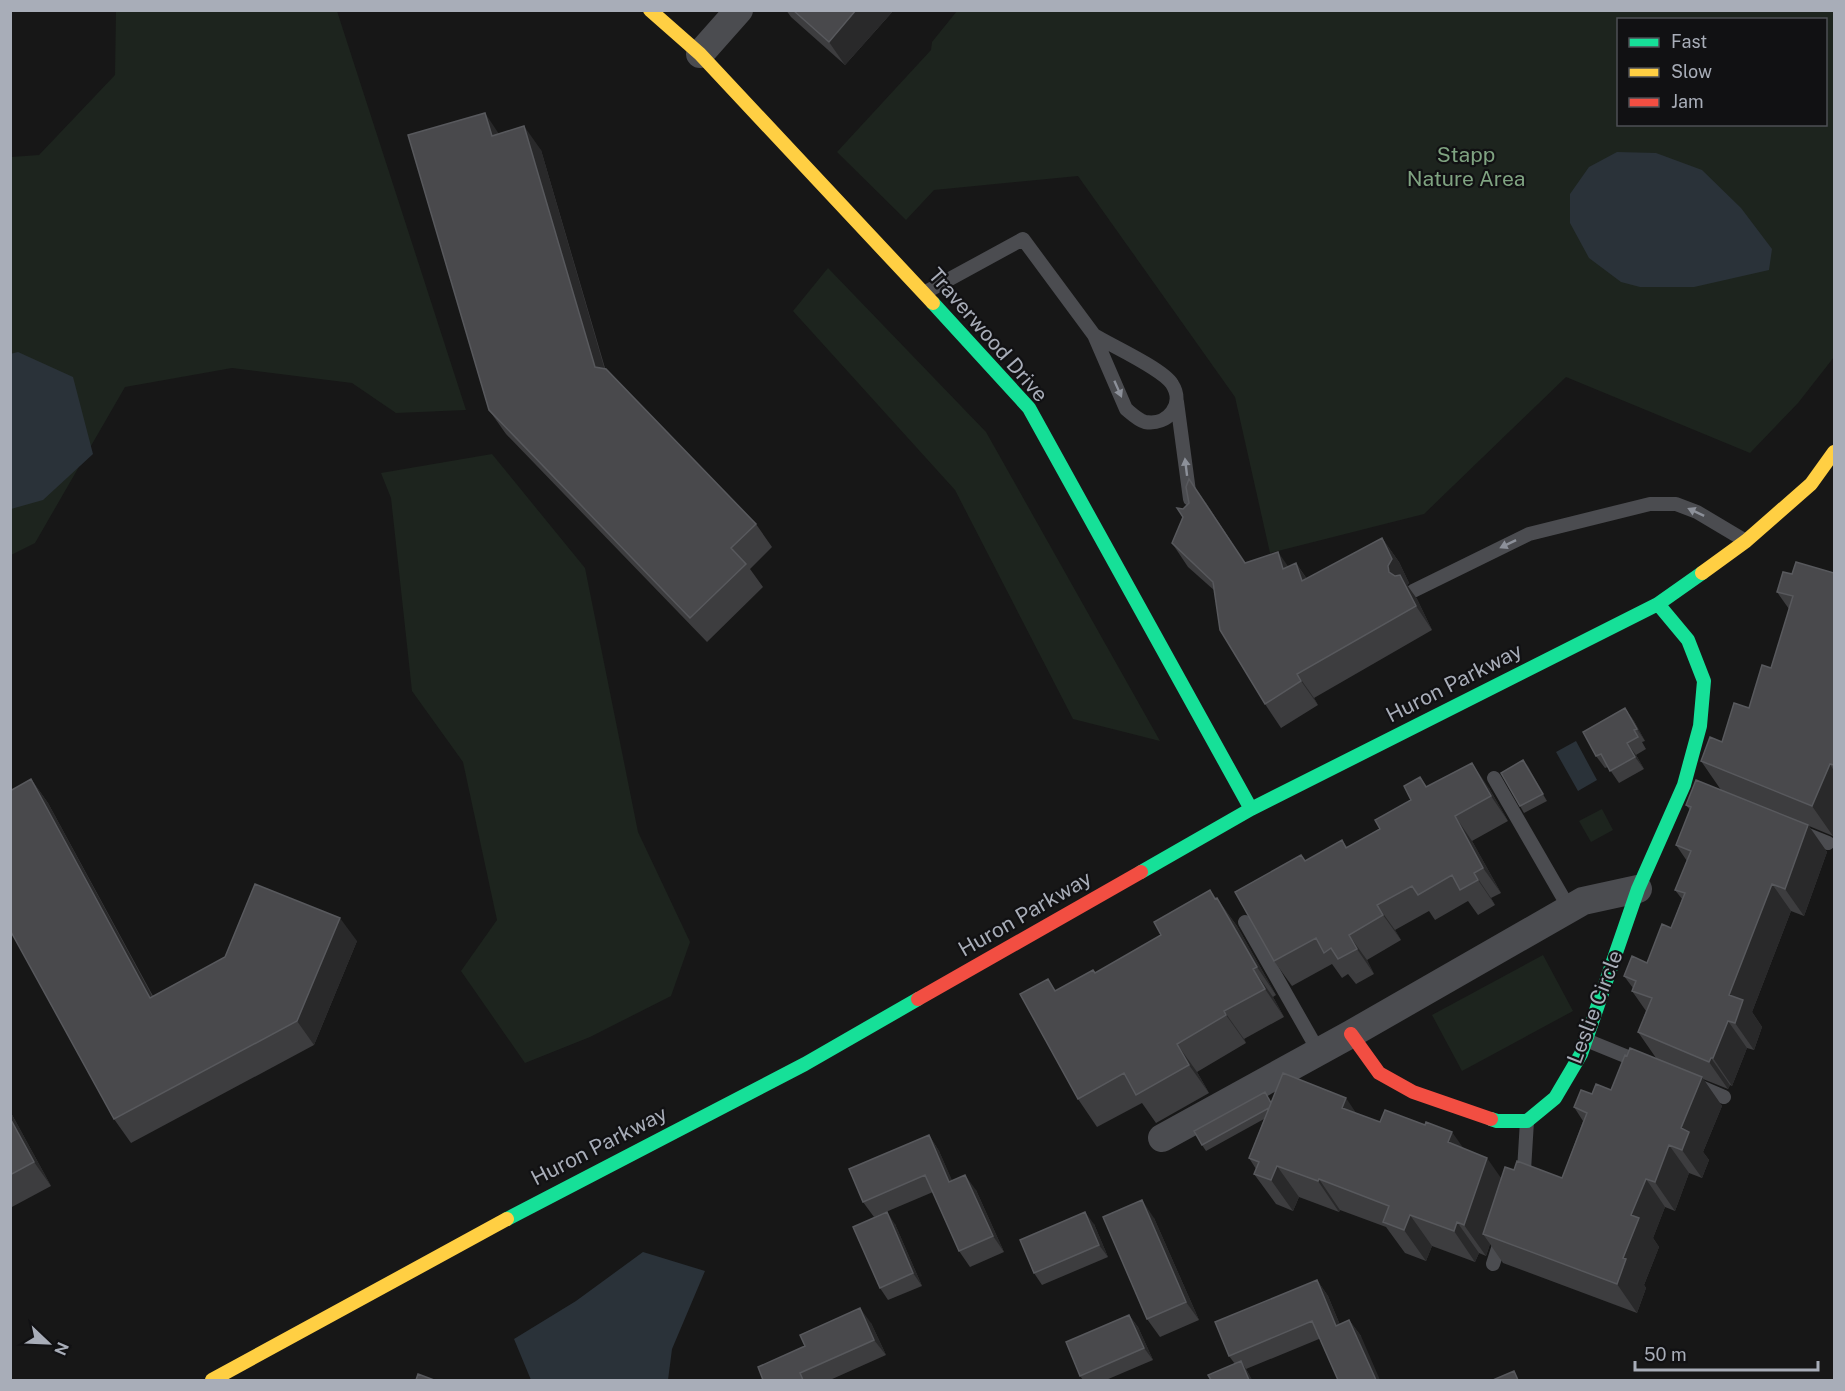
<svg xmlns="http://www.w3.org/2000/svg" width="1845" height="1391" viewBox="0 0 1845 1391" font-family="'Public Sans',sans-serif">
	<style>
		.green { fill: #1d241e; fill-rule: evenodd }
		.water { fill: #2a3239 }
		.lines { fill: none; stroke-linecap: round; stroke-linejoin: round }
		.lane { stroke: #4b4c50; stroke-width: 14 }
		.street { stroke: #4b4c50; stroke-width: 28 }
		.fast { stroke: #16e098; stroke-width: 14 }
		.slow { stroke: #ffcf43; stroke-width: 14 }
		.jam { stroke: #f24e42; stroke-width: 14 }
		.wall { fill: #3d3d3f }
		.shaded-wall { fill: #29292a }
		.building { fill: #49494c; stroke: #58595d; stroke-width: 1.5 }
		.oneway { fill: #8c9099 }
		.labels { text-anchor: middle; stroke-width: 4.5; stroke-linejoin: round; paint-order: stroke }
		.park-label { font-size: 21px; fill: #7fa381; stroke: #111113 }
		.street-label { font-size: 21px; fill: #a8adb8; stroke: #111113 }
	</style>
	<rect width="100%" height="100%" fill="#171717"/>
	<path class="green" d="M116,11H337L466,410L396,413L352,383L232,368L125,387L35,543L11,555V157L39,155L115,75Z
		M957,11H1834V357L1798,403L1750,453L1566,377L1424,514L1270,553L1235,397L1078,176L934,190L906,220L837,152L931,50L932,42ZM1618,20H1826V124H1618Z
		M828,268L986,432L1160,741L1073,719L955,490L793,311Z
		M492,454L585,568L638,832L690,942L671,996L590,1037L525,1063L461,971L497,920L463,762L412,691L391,498L381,473Z
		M1602,809L1613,830L1591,842L1579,821Z
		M1543,955L1573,1011L1462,1071L1432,1015Z"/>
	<path class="water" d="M1617,152L1656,153L1702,170L1741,208L1772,249L1769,270L1694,287H1640L1621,282L1589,258L1570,223V194L1589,167Z
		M18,352L73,377L93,454L43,500L11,509L10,354Z
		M1576,741L1597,780L1578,791L1556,752Z
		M643,1252L705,1271L672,1349L668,1380H531L514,1339L576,1301Z"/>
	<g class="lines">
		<path class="lane" d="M924,293L1023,239L1094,335L1126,409C1132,414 1138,420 1145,422C1168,426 1185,404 1172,384C1163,369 1112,346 1094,335
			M1177,402L1190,499
			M1413,591L1529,534L1650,504H1676L1697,512L1744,540
			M1494,778L1569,908
			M1803,833L1828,843
			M1245,922L1319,1052
			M1586,1040L1640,1062
			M1696,1085L1724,1097
			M1520,1181L1524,1170L1527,1121
			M1493,1264L1502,1236"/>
		<path class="street" d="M700,54L739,10
			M1162,1138L1351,1034L1583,901L1638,889"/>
		<path class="fast" d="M933,303L1029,408L1251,809
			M1141,872L1251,809L1658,604L1702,573
			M1491,1119L1497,1121H1527L1555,1098L1581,1054L1638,889L1684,785L1700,726L1704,681L1688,640L1658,604
			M507,1219L805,1064L918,999"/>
		<path class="slow" d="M650,10L700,54L933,303
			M1702,573L1746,541L1811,484L1834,452
			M212,1380L507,1219"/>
		<path class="jam" d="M918,999L1141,872
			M1351,1034L1379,1073L1413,1092L1491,1119"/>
	</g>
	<path class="wall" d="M786,10H894L845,65L791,17Z
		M500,134L541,150L605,368L756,524L772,547L750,569L763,587L707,642L506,434L489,410Z
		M1189,503H1206L1245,563L1288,567L1296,563L1307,579L1382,538L1399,562L1409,583L1407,585L1417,599L1432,630L1314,698L1318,705L1281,728L1265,704L1215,591L1188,567L1172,543L1183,517V509Z
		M1834,573V833L1833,836L1809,826L1827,852L1804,916L1791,911L1752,1012L1762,1027L1754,1050L1747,1048L1732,1086L1730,1085L1728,1089L1703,1079L1722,1106L1703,1152L1709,1160L1702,1178L1689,1173L1675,1211L1665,1207L1653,1238L1659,1247L1644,1285L1646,1288L1637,1313L1503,1263L1490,1244L1486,1256L1479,1253L1475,1262L1432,1246L1426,1261L1405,1253L1386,1227L1340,1210L1339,1212L1299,1197L1293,1211L1276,1204L1254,1174L1256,1169L1249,1158L1264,1119L1206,1151L1202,1145L1269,1098L1271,1102L1356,1113L1380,1122L1464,1149L1501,1178L1514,1170L1562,1178L1583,1121L1574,1107L1592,1094L1611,1090L1627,1056L1656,1058L1638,1032L1646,1011L1632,991L1633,988L1624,976L1647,963L1671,928L1682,899L1675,890L1687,861L1676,845L1690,810L1686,805L1721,790L1701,761L1722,742L1749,708L1771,668L1789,609L1777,592L1792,574Z
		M1625,708L1634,721L1645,741L1642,742L1646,749L1636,755L1644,769L1619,783L1608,767L1605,768L1596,756Z
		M1523,760L1547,801L1524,813L1520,806Z
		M1420,777L1427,787L1489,788L1508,821L1472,841L1501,893L1491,898L1495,905L1478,915L1468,901L1435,920L1429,911L1395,930L1401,940L1367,960L1374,974L1356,984L1348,974L1342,978L1332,964L1292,986L1274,961L1305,861L1342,840L1347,847L1380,829L1411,800Z
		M31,779L48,803L153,996L225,957L357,941L314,1045L131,1143L114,1119Z
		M1210,890L1237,926L1276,995L1273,997L1284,1017L1244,1039L1246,1043L1197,1072L1209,1093L1156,1123L1142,1103L1097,1127L1078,1099L1056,991L1095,973L1161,935Z
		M10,1111L51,1186L10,1208Z
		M929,1135L939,1151L952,1181L976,1190L1004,1252L970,1267L959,1251L933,1192L874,1217L863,1202Z
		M1154,1218L1199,1320L1160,1337L1147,1319Z
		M895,1224L922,1286L888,1300L880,1288Z
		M1094,1224L1108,1257L1042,1285L1034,1273Z
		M1317,1280L1328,1296L1340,1325L1349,1320L1361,1336L1319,1339L1246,1369L1252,1380H1211L1235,1364L1229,1356Z
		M1129,1315L1138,1327L1153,1360L1106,1380H1083L1080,1376Z
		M871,1323L886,1355L830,1380H763Z"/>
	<path class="shaded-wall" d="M856,10H894L845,65L829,42Z
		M485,113L501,137L492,136Z
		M524,126L541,150L611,391L595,367Z
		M1189,479L1206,503L1261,587Z
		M1382,538L1399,562L1409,583L1407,585L1417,599L1432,630L1416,606L1389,572Z
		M1278,552L1295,576L1283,569Z
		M1296,563L1312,587L1302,581Z
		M1297,674L1314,698L1318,705L1301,681Z
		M1625,708L1634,721L1645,741L1637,729Z
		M1627,743L1636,755L1644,769L1635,757Z
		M1523,760L1528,766L1547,801L1543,794Z
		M1472,763L1489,788L1508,821L1491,796Z
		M1830,764L1834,771V833L1833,836L1812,806Z
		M31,779L48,803L166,1022L150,998Z
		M1455,816L1472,841L1501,893L1483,868Z
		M1808,825L1827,852L1804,916L1785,889Z
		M1474,873L1491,898L1495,905L1478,880Z
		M1772,884L1791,911L1752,1012L1762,1027L1754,1050L1735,1023L1729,995Z
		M1210,890L1226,913L1217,898L1237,926L1276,995L1257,967Z
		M1377,905L1395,930L1401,940L1383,915Z
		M340,918L357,941L314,1045L297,1021Z
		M1349,935L1367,960L1374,974L1357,949Z
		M1253,969L1273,997L1284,1017L1265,989Z
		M1224,1011L1244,1039L1246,1043L1226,1015Z
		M1728,1021L1747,1048L1732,1086L1713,1058Z
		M1177,1044L1197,1072L1209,1093L1189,1065Z
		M1711,1058L1730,1085L1728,1089L1709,1062Z
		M1702,1077L1722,1106L1703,1152L1709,1160L1702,1178L1682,1150L1681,1128Z
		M1346,1098L1367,1129L1342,1108Z
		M10,1111L51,1186L34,1162L10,1118Z
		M1452,1132L1474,1163L1448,1142Z
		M929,1135L939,1151L960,1198L949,1182Z
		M1669,1145L1689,1173L1675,1211L1655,1182Z
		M1487,1158L1508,1188L1483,1234L1490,1244L1486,1256L1464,1225Z
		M1277,1166L1299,1197L1293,1211L1271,1180Z
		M965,1175L976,1190L1004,1252L993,1236Z
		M1319,1179L1340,1210L1339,1212L1318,1181Z
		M1646,1179L1665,1207L1653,1238L1659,1247L1644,1285L1646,1288L1637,1313L1617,1284L1623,1258L1631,1215Z
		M1142,1200L1154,1218L1199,1320L1186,1302Z
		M887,1212L895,1224L922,1286L913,1273Z
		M1085,1212L1094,1224L1108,1257L1099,1245Z
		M1410,1215L1432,1246L1426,1261L1404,1230Z
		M1457,1222L1479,1253L1475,1262L1454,1231Z
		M1317,1280L1328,1296L1347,1342L1336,1326Z
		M860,1308L871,1323L886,1355L874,1340Z
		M1129,1315L1138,1327L1153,1360L1144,1348Z
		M1349,1320L1361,1336L1380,1380H1376Z
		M1241,1361L1249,1374L1252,1380H1249Z"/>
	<path class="building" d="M793,10H856L829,42Z
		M485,113L492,136L524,126L595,367L606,369L756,524L731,548L746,564L690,618L489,410L408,135Z
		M1189,479L1245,563L1278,552L1283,569L1296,563L1302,581L1382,538L1392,559L1388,566L1389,572L1395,576L1400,575L1416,606L1297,674L1301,681L1265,704L1220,630L1213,582L1172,543L1183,517L1177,508L1183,509L1189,503L1186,487Z
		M1796,562L1834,573V765L1830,764L1812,806L1701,761L1710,737L1722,742L1734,703L1749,708L1762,665L1771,668L1793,596L1777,592L1783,572L1792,574Z
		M1625,708L1637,729L1634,730L1638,737L1627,743L1635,757L1610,771L1601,754L1596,756L1583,732Z
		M1523,760L1543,794L1520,806L1501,773Z
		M1472,763L1491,796L1455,816L1483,868L1474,873L1478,880L1460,890L1452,875L1418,895L1412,886L1377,905L1383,915L1349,935L1357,949L1338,959L1331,948L1324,953L1316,938L1274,961L1235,892L1301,855L1305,861L1342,840L1346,848L1380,829L1375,820L1411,800L1404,786L1420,777L1426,787Z
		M31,779L150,998L225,957L255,884L340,918L297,1021L114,1119L10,930V791Z
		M1696,780L1808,825L1785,889L1772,884L1729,995L1743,1000L1735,1023L1728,1021L1713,1058H1711L1709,1062L1638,1032L1652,998L1632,991L1636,981L1624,976L1632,956L1647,963L1662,924L1671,928L1685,893L1675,890L1691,851L1676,845L1691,807L1686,805Z
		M1210,890L1215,899L1217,898L1257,967L1253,969L1265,989L1224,1011L1226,1015L1177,1044L1189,1065L1136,1095L1124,1073L1078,1099L1020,994L1048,979L1055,991L1093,970L1095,973L1161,935L1154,922Z
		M1630,1048L1702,1077L1681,1128L1689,1132L1682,1150L1669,1145L1655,1182L1646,1179L1631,1215L1639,1218L1623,1258L1626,1259L1617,1284L1483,1234L1505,1167L1514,1170L1517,1161L1562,1178L1587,1113L1574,1107L1581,1090L1592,1094L1596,1084L1611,1090L1625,1055L1627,1056Z
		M1283,1073L1346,1098L1342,1108L1380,1122L1385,1110L1425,1125L1426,1122L1452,1132L1448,1142L1487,1158L1464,1225L1457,1222L1454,1231L1410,1215L1404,1230L1383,1222L1389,1206L1319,1179L1318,1181L1277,1166L1271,1180L1254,1174L1259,1162L1249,1158Z
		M1265,1092L1271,1103L1269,1108L1202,1145L1194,1131Z
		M10,1118L34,1162L10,1175Z
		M929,1135L949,1182L965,1175L993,1236L959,1251L925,1175L863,1202L849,1169Z
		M1142,1200L1186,1302L1147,1319L1103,1217Z
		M887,1212L913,1273L880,1288L853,1227Z
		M1085,1212L1099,1245L1034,1273L1020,1240Z
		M1317,1280L1336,1326L1349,1320L1376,1380H1338L1312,1321L1229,1356L1215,1322Z
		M860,1308L874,1340L800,1373L803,1380H763L758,1367L805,1346L800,1335Z
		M1129,1315L1144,1348L1080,1376L1066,1342Z
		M1241,1361L1249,1380H1211L1208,1375Z
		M1514,1371L1518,1380H1493Z
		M418,1374L434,1380H416Z"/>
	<defs><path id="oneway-solid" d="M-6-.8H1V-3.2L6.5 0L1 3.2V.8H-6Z" transform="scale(1.5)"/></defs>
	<g class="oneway">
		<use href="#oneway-solid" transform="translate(1118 389) rotate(66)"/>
		<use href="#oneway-solid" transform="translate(1186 467) rotate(-97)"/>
		<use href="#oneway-solid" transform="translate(1696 512) rotate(-155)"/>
		<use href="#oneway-solid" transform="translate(1508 544) rotate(154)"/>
	</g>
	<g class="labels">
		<g class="park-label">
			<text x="1466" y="162">Stapp<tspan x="1466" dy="24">Nature Area</tspan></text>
		</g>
		<g class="street-label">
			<text transform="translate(988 335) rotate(49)" y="7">Traverwood Drive</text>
			<text transform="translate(1454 683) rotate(-27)" y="7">Huron Parkway</text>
			<text transform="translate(1025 914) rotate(-30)" y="7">Huron Parkway</text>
			<text transform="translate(1595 1007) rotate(-69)" y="7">Leslie Circle</text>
			<text transform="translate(599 1146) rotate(-27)" y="7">Huron Parkway</text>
		</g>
	</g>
	<rect width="1845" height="1391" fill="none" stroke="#a8adb8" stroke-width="24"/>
	<rect x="1617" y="18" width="210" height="108" fill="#111113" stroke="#4d4f55" stroke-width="1.5"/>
	<rect x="1629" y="38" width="30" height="9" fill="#16e098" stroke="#4d4f55" stroke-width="1.5"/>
	<text x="1671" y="48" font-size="18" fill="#a8adb8">Fast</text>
	<rect x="1629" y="68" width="30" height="9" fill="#ffcf43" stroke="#4d4f55" stroke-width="1.5"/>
	<text x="1671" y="78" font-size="18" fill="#a8adb8">Slow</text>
	<rect x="1629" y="98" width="30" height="9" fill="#f24e42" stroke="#4d4f55" stroke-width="1.5"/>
	<text x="1671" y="108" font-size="18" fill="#a8adb8">Jam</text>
	<g transform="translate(48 1343) rotate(113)" stroke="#111113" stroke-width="4.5" paint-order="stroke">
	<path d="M0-4.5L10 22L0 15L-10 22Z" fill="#a8adb8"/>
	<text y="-9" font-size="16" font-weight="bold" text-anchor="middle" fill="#a8adb8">N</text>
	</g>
	<path d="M1635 1361v9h183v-9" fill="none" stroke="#a8adb8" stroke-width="3"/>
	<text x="1644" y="1361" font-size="18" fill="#a8adb8" stroke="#111113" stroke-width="4.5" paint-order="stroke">50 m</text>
</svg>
